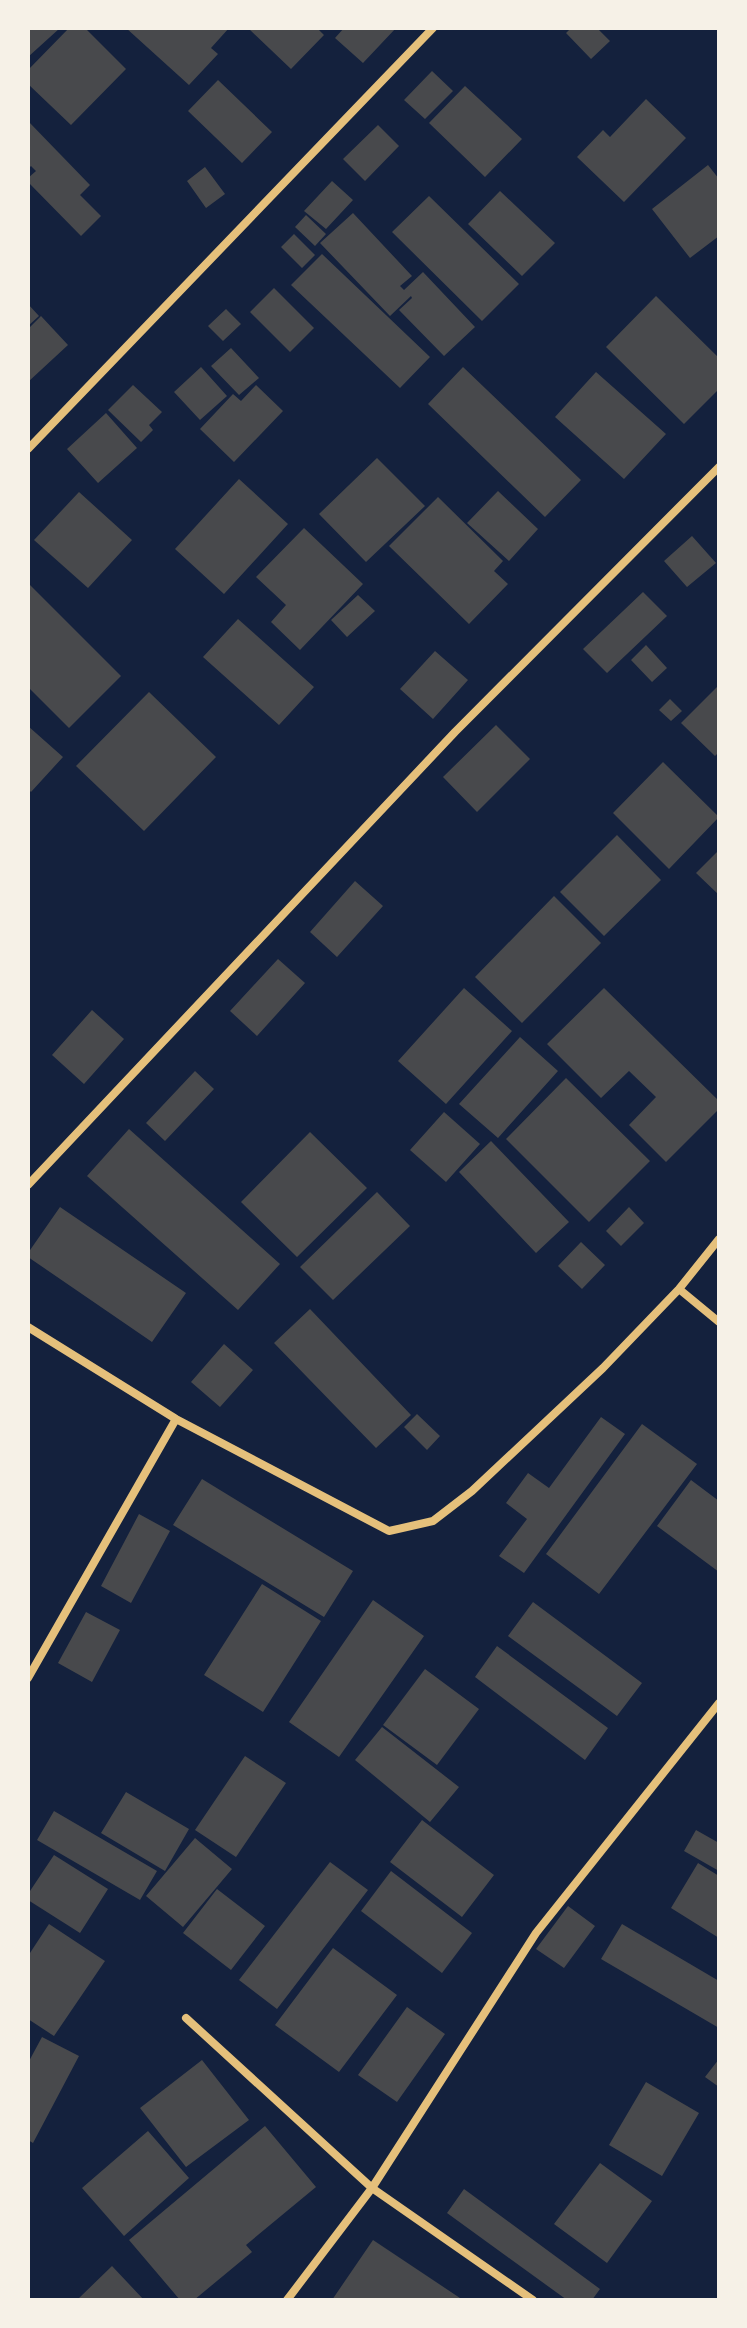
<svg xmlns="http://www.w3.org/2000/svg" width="747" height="2328" viewBox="0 0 747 2328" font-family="'Archivo Narrow',sans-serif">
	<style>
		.building { fill: #48494c }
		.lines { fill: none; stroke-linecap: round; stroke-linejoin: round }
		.minor { stroke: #e5c07b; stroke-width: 8 }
	</style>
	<rect width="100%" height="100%" fill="#14213d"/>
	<path class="building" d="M28,28H60L28,57Z
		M69,28H85L126,69L71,125L28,84V70Z
		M126,28H229L211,48L218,54L189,85Z
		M248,28H317L324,35L291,69Z
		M344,28H396L363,63L335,38Z
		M571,28H597L610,41L591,59L566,33Z
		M432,71L453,91L425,119L404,100Z
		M218,80L272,132L242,163L188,111Z
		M465,86L522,139L485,177L429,123Z
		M646,99L686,138L624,202L577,157L603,130L610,137Z
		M28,121L90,185L80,195L101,216L81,236L28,182V178L36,171L31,166L28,169Z
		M378,125L399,146L365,181L343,159Z
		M708,165L719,179V236L690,258L652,209Z
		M205,167L225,194L206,208L187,181Z
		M332,181L353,200L326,229L304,211Z
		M500,191L555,243L522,276L468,224Z
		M429,196L519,284L482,321L392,232Z
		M353,213L412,276L400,286L404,290L423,272L475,327L444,356L399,310L412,298L411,296L390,316L320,243Z
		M306,215L326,234L315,246L295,227Z
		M294,234L315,255L302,268L281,247Z
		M322,254L430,357L400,388L291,285Z
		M274,288L314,328L290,352L250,312Z
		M656,296L719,358V389L684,424L606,347Z
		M28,304L39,316L28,326Z
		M226,309L241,324L223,341L208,326Z
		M41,316L68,345L28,382V329Z
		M231,348L259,378L239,395L211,366Z
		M201,367L227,396L200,420L174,392Z
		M463,367L581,480L545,517L428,404Z
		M596,372L666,434L624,479L555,417Z
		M133,385L162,412L149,425L153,430L141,442L108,410Z
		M256,385L283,411L234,462L200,429L233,394L241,401Z
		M106,413L137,448L98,483L67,449Z
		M377,458L425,506L366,562L319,514Z
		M239,479L288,524L224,594L175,549Z
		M498,491L538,529L509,561L467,523Z
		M79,492L132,540L88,588L34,540Z
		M438,497L503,561L494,571L508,584L469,624L389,546Z
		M304,528L363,584L300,650L271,622L286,605L256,577Z
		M692,536L716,563L687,587L664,561Z
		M28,583L121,676L69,728L28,687Z
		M643,592L667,616L607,673L583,649Z
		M358,595L375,611L347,637L331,620Z
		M238,619L314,687L279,725L203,657Z
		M646,645L667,668L652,682L631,660Z
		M435,651L468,680L433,719L400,689Z
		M719,685V752L715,756L681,723Z
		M149,692L216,757L144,831L76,766Z
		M670,699L682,711L671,721L659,710Z
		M496,725L530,759L477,812L443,777Z
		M28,726L63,757L31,792L28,789Z
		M663,762L719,817L669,869L613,813Z
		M617,835L661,880L604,936L560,892Z
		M719,850V895L696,873Z
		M355,881L383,906L337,957L310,932Z
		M554,896L601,943L522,1023L475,977Z
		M278,959L305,983L257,1036L230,1011Z
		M464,988L512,1031L446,1104L398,1061Z
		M604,988L719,1101V1109L666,1162L629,1125L656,1097L629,1071L601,1098L547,1044Z
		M92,1010L124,1039L84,1084L52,1055Z
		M520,1037L558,1071L498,1138L459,1104Z
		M195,1071L214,1089L165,1141L146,1123Z
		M566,1078L650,1161L589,1222L506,1139Z
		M444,1112L480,1144L446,1182L410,1150Z
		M129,1129L280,1264L238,1310L87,1176Z
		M310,1132L367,1188L297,1257L241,1202Z
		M491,1141L569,1222L536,1253L459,1172Z
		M377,1192L410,1226L333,1300L300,1267Z
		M60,1207L186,1293L152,1342L28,1257V1253Z
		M629,1207L644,1223L621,1246L606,1231Z
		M581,1242L605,1265L582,1289L558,1266Z
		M310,1309L411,1415L376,1448L274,1343Z
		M224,1344L253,1370L220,1407L191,1382Z
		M417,1414L440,1436L427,1450L404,1427Z
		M601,1417L625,1434L524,1573L499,1556L527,1519L506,1503L528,1473L549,1488Z
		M642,1424L697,1464L599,1594L546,1554Z
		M202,1479L353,1571L324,1617L173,1525Z
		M691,1480L719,1501V1572L657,1526Z
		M139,1514L170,1531L131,1603L101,1586Z
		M262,1584L321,1621L263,1712L204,1675Z
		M373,1600L424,1636L339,1757L289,1722Z
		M533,1602L642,1683L617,1716L508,1636Z
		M86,1612L120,1630L92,1682L58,1663Z
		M497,1646L608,1728L585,1760L475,1677Z
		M425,1669L479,1709L437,1765L383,1725Z
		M382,1727L459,1787L430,1822L355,1760Z
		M245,1756L286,1783L236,1857L195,1830Z
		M126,1792L189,1829L165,1871L101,1833Z
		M54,1811L157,1871L140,1900L37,1840Z
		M422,1820L494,1875L462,1917L390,1862Z
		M696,1830L719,1843V1871L684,1851Z
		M195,1838L232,1869L183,1927L146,1896Z
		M54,1855L108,1889L80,1933L28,1900V1894Z
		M330,1862L368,1890L277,2009L239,1980Z
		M698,1863L719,1876V1938L671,1908Z
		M391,1871L472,1933L442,1973L361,1911Z
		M217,1889L265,1926L231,1970L183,1933Z
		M568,1906L595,1926L564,1968L536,1949Z
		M49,1924L105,1961L54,2036L28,2019V1956Z
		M622,1924L719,1981V2028L601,1959Z
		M333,1948L397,1995L339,2072L275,2025Z
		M407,2007L445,2034L397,2102L358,2075Z
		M42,2037L79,2056L33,2143L28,2140V2063Z
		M719,2059V2087L705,2077Z
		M202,2060L249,2120L186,2167L140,2108Z
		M646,2082L699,2113L662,2176L609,2145Z
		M265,2126L316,2187L246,2245L252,2252L194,2300H180L129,2240Z
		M148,2131L189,2178L124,2236L82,2188Z
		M600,2163L652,2201L607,2263L554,2224Z
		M464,2189L600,2289L592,2300H567L447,2213Z
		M373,2240L463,2300H332Z
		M112,2266L144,2300H77Z"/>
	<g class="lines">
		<path class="minor" d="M28,449L433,28
			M28,1185L455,732L719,467
			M679,1289L719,1322
			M28,1327L176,1419L389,1531L433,1521L472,1491L603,1368L679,1289L719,1239
			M28,1678L176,1419
			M186,2018L372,2188L533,2300
			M287,2300L372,2188L536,1933L719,1703"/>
	</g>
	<rect width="747" height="2328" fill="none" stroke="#f6f1e7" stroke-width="60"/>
</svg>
